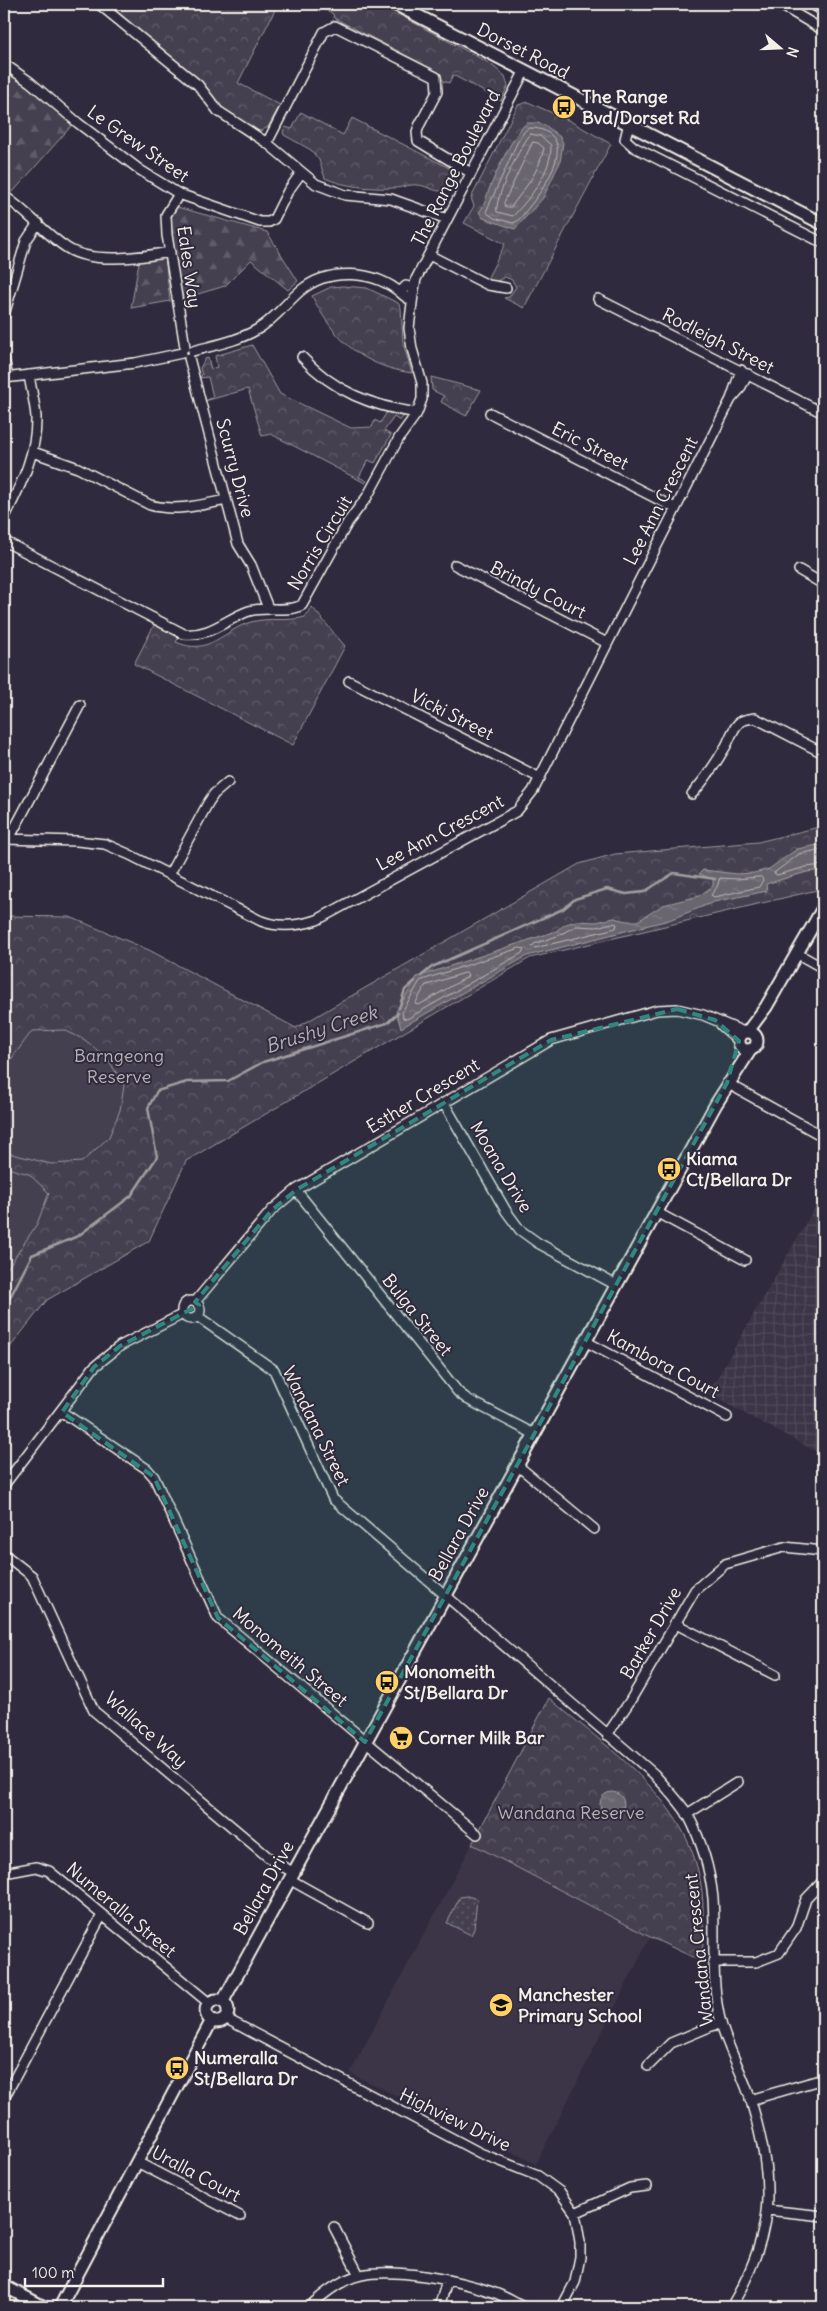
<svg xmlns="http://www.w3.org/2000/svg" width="827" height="2311" viewBox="0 0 827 2311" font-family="Delius,sans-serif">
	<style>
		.built { fill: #3b3647 }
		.industrial { fill: url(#industrial-grid) }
		.forest { fill: url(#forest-firs); stroke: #9c989c }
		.park { fill: url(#park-crowns); stroke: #9c989c }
		.garden { fill: url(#garden-dots); stroke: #9c989c }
		.pitch { fill: #454050; stroke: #9c989c }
		.water { fill: url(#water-ripples); stroke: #a19ea0 }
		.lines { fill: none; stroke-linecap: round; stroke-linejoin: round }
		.shore { stroke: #bdb9b8; stroke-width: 1 }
		.stream { stroke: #a19ea0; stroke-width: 2.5 }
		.minor-casing { stroke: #f4f1e8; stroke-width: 12 }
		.major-casing { stroke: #f4f1e8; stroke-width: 15 }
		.highway-casing { stroke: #f4f1e8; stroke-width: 18 }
		.minor { stroke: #2f2a3d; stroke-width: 9 }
		.major { stroke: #2f2a3d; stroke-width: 11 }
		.highway { stroke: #2f2a3d; stroke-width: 14 }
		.marked { fill: #318880; fill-opacity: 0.2; stroke: #318880; stroke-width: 4; stroke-dasharray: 10 6; stroke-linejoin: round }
		.labels { text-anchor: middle; stroke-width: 4; stroke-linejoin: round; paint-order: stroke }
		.street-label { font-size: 18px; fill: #f4f1e8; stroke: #2f2a3d }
		.poi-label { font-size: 18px; font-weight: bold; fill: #f4f1e8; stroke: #2f2a3d; text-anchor: start }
		.park-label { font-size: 18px; fill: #b7b3b3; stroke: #2f2a3d }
		.water-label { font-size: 19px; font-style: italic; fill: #b6b2b2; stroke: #2f2a3d }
	</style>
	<defs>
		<pattern id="industrial-grid" width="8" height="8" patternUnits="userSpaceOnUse" patternTransform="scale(1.25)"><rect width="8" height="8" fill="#3b3647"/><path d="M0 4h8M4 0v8" fill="none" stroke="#4e4a59"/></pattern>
		<pattern id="forest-firs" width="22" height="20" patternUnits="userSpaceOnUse" patternTransform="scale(1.25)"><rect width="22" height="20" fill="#454050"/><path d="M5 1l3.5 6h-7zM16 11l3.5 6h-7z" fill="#605c69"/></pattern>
		<pattern id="park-crowns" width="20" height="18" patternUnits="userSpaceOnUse" patternTransform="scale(1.25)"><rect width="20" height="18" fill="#454050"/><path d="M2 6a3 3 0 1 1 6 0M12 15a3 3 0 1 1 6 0" fill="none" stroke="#605c69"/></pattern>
		<pattern id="garden-dots" width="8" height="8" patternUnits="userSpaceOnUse" patternTransform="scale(1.25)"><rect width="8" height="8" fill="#454050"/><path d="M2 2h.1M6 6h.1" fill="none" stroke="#605c69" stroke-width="1.8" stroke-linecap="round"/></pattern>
		<pattern id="water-ripples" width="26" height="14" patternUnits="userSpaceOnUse" patternTransform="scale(1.25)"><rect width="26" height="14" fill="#6a6670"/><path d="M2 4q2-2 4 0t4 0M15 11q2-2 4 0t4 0" fill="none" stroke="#807c84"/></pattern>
	</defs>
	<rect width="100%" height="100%" fill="#2f2a3d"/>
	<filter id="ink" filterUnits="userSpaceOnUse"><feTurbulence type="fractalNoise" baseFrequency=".02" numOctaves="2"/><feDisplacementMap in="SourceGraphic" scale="10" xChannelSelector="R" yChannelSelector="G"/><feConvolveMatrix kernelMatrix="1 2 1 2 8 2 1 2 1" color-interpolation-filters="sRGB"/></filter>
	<g filter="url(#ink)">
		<path class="built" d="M472,1844L650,1937L536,2164L350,2073Z"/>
		<path class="industrial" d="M823,1193V1455L708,1394Z"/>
		<path class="forest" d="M4,69L43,97L73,124L13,192L4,187Z
			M177,207L267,232L298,281L288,290L251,260L225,286L181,299L169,223L171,213Z
			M165,257L170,301L131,308L139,262Z"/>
		<path class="park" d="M109,4H278L238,83L280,105L268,127L261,131L255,130L215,103L181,68Z
			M315,4H379L489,63L505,76L508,86L501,101L453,75L449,83L443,81L440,73L334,18L333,14Z
			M528,102L570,121L611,144L524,308L504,298L509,297L516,287L512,280L505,277L495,282L487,279L505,244L464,223L474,206L471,198L518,105Z
			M301,112L343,135L352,118L455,171L457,176L454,181L449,179L443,191C434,192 426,185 417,185C409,184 402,188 394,188C373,189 344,187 325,178L319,160L311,150L284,135L283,132L285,127L292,129Z
			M343,286L367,288L398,303L401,308L403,343L412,373C362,366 334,340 312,296L331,287Z
			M252,345L280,394L351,428L372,427L375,420L380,423L387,412L404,415L400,421L394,417L384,431L391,435L375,463L368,460L359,477L367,481L365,483L271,434L262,436L248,389L205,401L213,397L208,377L199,378L202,375L200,368L205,359L208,358L211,369L217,367L215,356Z
			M431,377L481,390L466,416L441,402L444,396L432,390Z
			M312,607L345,646L293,745L134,664L154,625L179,637L176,642C209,657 223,630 251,622C269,617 288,622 305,617Z
			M823,826V879L817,890L530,958L186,1161L149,1241L47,1300L4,1355V916L70,917L149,950L296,1028L579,864L615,854L758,842Z
			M549,1698C607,1748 682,1795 699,1875C706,1904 702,1932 703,1962L650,1937L472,1844Z"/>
		<path class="garden" d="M467,1896L477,1899L474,1929L471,1935L447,1923L460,1897Z"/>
		<path class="pitch" d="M64,1030L85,1040L108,1059L124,1086L120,1110L109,1137L82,1162L51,1164L4,1152V1069L32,1031Z
			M4,1167L29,1174L49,1193L37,1224L7,1269L4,1271Z"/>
		<path class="water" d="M527,123H537L545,125L560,137L563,143L560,162L543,198L515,229L483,218L479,212C486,204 486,196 490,187C497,171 514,132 527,123Z
			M823,844V870L807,872L766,884L767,891L714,902L669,920L527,956L401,1028L396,1012L417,977L556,931L566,924L576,921L596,922L614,918L627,921H638L663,905L699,896L713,886V879L699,874L703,870L737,874L754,873L769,869L797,849Z
			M600 1804a12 12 0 1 1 24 0a12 12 0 1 1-24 0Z"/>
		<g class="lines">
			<path class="shore" d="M529,128C537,128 544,129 551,135C570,151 541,193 529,207C524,213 520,221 513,223L494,218L486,212L517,143L524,132Z
				M531,134L540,136L551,145C552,171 530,198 513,216L497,212C493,202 522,141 531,134Z
				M533,142L538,143L544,148C539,172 525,188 511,207H505L504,203Z
				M823,849L799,854L774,873L777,875L806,867L823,865
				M761,877L763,880L759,887L714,897L711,895L717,887L720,878L737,879Z
				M613,923L617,924L616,928L535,948L532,947L534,944L557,936L576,926L596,927Z
				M520,948L524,949L522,953L407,1019L403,1018L402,1012L420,981Z
				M465,973L468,974L467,977L419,1005L415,1004L425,986Z"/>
			<path class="stream" d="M421,976L432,967L563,909L575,899L607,889L626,894L644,892L674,873L715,879
				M399,1008L405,990L415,981
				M4,1309L32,1255L78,1236L131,1196L157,1157L148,1108L157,1091L187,1082L228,1081L263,1062L387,1023L398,1013"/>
			<g class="minor-casing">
				<path id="minor" d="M99,4L198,85L218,111L267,143L316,184L345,195L391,199L447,219
					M779,4L823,30
					M4,64L30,82L78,123L140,170L179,194L260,222H269L274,219L288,191L301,173
					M629,123L625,139L634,147L823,243
					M267,143L324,32L335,26L436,77L437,92L419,126L417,132L418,141L471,173
					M179,194L166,215L167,235L185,347
					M4,196C27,211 44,233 67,248C91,264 143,257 170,252
					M429,255L488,285L506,288
					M413,289L406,286L402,290V294L407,298L413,295L416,279L524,72
					M598,299L823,413
					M4,315L26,241L38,223
					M193,351C215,345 238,341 258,329C275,319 285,304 300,291C328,267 375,270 402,294
					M302,357C334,392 372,406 417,413
					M4,358L8,378
					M189,358L238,544L251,565L268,608
					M4,378L135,363L182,353
					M731,399L741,370
					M490,413L675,508
					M33,452L78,468L150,505C175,512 201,505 226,500
					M4,519C20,486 37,455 36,417C35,403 31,389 29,375
					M4,541L184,634C210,637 226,619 249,611C266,606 288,613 302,605L348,522L367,497L399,438L417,413L422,399V383L412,349L409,328L413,295
					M455,565L607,643
					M799,570L823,584
					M349,681L540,778
					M692,794C706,779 716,763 726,746C730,739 733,727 740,722C744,719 750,719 755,718L823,753
					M4,839L77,841L105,844L128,854L261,921C280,928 298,926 317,920L517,811L533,791L731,399L739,390L748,374
					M9,839L80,705
					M169,875L208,803L214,794L228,782
					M798,954L823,968
					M721,1025L739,1041
					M727,1083L817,1133
					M444,1103L506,1211L520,1230L538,1243L616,1285
					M296,1190L458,1392L467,1399L534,1434
					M656,1212L745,1260
					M182 1310a9 9 0 1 1 18 0a9 9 0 1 1-18 0Z
					M195,1302L272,1210L296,1190L551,1040L657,1010L677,1009L703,1015L744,1032
					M197,1316L274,1370L333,1499L654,1774C665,1787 679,1800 688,1815C701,1840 710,1870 713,1898C716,1939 710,1982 721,2023C728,2049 743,2074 751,2101C775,2183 775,2233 731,2307
					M585,1341L727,1417
					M62,1412L147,1469L154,1477L218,1618L477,1834
					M517,1465L594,1529
					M4,1485L94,1367L120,1346L183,1314
					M4,1554L32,1576L94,1711L274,1862L293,1872
					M674,1623L775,1675
					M607,1735L630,1701L695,1590L725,1564L784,1547L823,1551
					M687,1814L738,1782
					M4,1873L36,1867L49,1871L209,2003
					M289,1879L368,1923
					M713,1962H756L779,1953L796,1928L806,1899L823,1881
					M225,2018L480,2153L538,2176L560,2192L575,2213L580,2242V2257L575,2282L562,2307
					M648,2066L671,2043L721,2022
					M4,2098L102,1915
					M750,2100L823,2079
					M137,2162L240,2216
					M767,2210L823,2216
					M575,2213L630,2188L647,2186
					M334,2227L359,2275
					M309,2307C323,2294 341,2279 361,2275C396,2268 458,2280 492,2292C503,2295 513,2302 523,2307
					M439,2307L447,2281"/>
			</g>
			<g class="major-casing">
				<path id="major" d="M395,4L823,224
					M748,1031L766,1007L823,908
					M739 1041a9 9 0 1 1 18 0a9 9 0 1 1-18 0Z
					M206 2011a11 11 0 1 1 22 0a11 11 0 1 1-22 0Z
					M223,2001L716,1104L751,1049
					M4,2286L44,2307
					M60,2307L212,2020"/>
			</g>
			<g class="highway-casing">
				<path id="highway" d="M817,4L823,7"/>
			</g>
			<use href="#minor" class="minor"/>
			<use href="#major" class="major"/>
			<use href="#highway" class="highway"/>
		</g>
	</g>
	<path class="marked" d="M677,1009L715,1020L739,1041L727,1083L365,1742L218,1618L154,1477L62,1412L94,1367L120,1346L199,1305L195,1302L272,1210L296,1190L551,1040Z"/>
	<defs>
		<g id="bus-disc" transform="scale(1.25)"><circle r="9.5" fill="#ffd166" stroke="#2f2a3d"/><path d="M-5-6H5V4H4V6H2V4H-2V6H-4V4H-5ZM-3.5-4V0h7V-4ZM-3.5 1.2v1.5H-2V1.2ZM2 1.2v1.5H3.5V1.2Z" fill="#111"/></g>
		<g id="supermarket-disc" transform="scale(1.25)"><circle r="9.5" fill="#ffd166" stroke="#2f2a3d"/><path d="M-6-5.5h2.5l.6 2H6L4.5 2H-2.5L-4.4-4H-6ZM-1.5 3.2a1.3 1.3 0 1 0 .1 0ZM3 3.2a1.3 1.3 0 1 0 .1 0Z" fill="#111"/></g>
		<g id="school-disc" transform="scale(1.25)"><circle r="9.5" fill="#ffd166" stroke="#2f2a3d"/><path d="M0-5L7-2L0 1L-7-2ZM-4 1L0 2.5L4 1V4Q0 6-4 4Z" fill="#111"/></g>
	</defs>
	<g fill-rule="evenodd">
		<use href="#bus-disc" x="564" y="107"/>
		<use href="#bus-disc" x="669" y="1169"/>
		<use href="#bus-disc" x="387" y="1682"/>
		<use href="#supermarket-disc" x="401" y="1738"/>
		<use href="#school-disc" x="501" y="2005"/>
		<use href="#bus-disc" x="177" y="2068"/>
	</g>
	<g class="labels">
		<g class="street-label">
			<text transform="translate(523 51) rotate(27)" y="6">Dorset Road</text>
			<text transform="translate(138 144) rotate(35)" y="6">Le Grew Street</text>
			<text transform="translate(456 168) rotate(-63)" y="6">The Range Boulevard</text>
			<text transform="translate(189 267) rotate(82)" y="6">Eales Way</text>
			<text transform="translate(718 341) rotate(27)" y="6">Rodleigh Street</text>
			<text transform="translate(590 446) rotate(27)" y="6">Eric Street</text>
			<text transform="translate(235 468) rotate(75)" y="6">Scurry Drive</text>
			<text transform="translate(661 501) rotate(-63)" y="6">Lee Ann Crescent</text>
			<text transform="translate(320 543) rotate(-59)" y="6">Norris Circuit</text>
			<text transform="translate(538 590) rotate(27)" y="6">Brindy Court</text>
			<text transform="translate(452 715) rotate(27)" y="6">Vicki Street</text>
			<text transform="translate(440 833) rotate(-28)" y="6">Lee Ann Crescent</text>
			<text transform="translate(423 1096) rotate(-31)" y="6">Esther Crescent</text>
			<text transform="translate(501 1167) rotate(59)" y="6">Moana Drive</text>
			<text transform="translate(417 1315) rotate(51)" y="6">Bulga Street</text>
			<text transform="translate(663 1364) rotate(28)" y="6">Kambora Court</text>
			<text transform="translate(316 1426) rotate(64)" y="6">Wandana Street</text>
			<text transform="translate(459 1534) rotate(-61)" y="6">Bellara Drive</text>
			<text transform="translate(651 1633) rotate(-60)" y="6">Barker Drive</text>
			<text transform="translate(290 1657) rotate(40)" y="6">Monomeith Street</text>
			<text transform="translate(146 1730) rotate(42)" y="6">Wallace Way</text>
			<text transform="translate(264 1888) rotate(-61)" y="6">Bellara Drive</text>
			<text transform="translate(121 1910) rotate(40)" y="6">Numeralla Street</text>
			<text transform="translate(699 1950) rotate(-96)" y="6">Wandana Crescent</text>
			<text transform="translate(455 2120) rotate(26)" y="6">Highview Drive</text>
			<text transform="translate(196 2174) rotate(28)" y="6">Uralla Court</text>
		</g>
		<g class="poi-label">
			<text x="582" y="103">The Range<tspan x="582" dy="21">Bvd/Dorset Rd</tspan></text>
			<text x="686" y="1165">Kiama<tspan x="686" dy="21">Ct/Bellara Dr</tspan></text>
			<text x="404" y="1678">Monomeith<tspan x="404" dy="21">St/Bellara Dr</tspan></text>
			<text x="418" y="1744">Corner Milk Bar</text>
			<text x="518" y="2001">Manchester<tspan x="518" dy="21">Primary School</tspan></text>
			<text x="194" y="2064">Numeralla<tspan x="194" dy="21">St/Bellara Dr</tspan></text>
		</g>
		<g class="park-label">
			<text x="119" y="1062">Barngeong<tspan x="119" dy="21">Reserve</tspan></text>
			<text x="571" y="1819">Wandana Reserve</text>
		</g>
		<g class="water-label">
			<text transform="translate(321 1029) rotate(-18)" y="7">Brushy Creek</text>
		</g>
	</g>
	<rect width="827" height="2311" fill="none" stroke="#2f2a3d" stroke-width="20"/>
	<rect x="10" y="10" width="807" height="2291" fill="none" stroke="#f4f1e8" stroke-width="2" filter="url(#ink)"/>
	<g transform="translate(780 48) rotate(109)" stroke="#2f2a3d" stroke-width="4" paint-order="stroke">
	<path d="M0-4L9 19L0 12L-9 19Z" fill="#f4f1e8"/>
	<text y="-8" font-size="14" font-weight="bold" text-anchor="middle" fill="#f4f1e8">N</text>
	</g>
	<path d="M25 2278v8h138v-8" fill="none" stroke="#f4f1e8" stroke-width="2.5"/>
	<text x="32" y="2278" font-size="15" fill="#f4f1e8" stroke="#2f2a3d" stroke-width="4" paint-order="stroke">100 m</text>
</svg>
